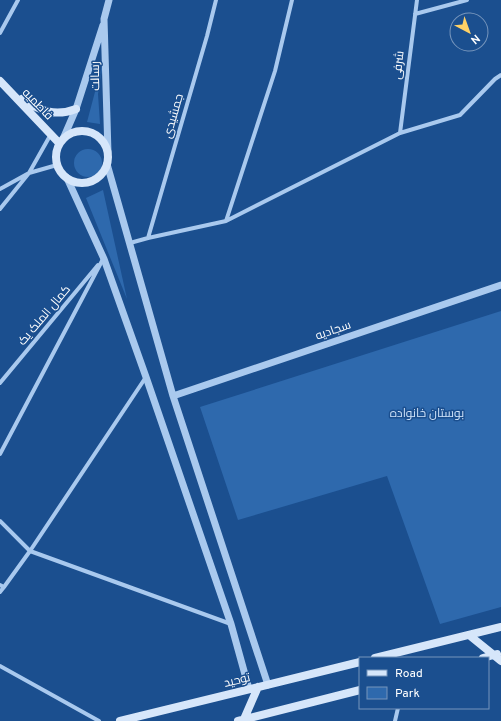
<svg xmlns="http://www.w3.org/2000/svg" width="501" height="721" viewBox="0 0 501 721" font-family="Overpass,Cairo,sans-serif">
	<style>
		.green { fill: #2e69ad }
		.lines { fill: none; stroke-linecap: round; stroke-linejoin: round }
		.minor { stroke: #a9c9ee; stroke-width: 4 }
		.tertiary { stroke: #a9c9ee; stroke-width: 7 }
		.secondary { stroke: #d6e6fa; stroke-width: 8 }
		.labels { text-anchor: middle; stroke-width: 3; stroke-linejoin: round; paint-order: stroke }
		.street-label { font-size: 12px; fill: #fff; stroke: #1b4f8f }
		.park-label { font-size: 12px; fill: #cfe3fa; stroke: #1b4f8f }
	</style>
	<rect width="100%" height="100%" fill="#1b4f8f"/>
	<path class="green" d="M104,58L98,94L100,124L87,122Z
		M74 163a14 14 0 1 1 28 0a14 14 0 1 1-28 0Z
		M103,190L127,299L86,198Z
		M501,311V607L440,624L387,476L238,520L200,407Z"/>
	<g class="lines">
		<path class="minor" d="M415,14L467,0
			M0,33L18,0
			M400,133L417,0
			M0,189L29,173L57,165
			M0,209L29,173L51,134
			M226,221L275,71L292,0
			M148,238L207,36L216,0
			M130,243L148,238L226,221L400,133L460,115L495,79L501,75
			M0,383L98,265
			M0,454L103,259
			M0,521L30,551L231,624
			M0,585L4,587L30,551L146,377
			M0,592L4,587
			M0,666L99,721
			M395,721L398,708"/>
		<path class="tertiary" d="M63,139L76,109L103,25
			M108,153L104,19L109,0
			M107,164L173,396L268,685
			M67,178L104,259L146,377L231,624L249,689
			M173,396L501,285"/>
		<path class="secondary" d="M0,81L59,143
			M22,99C40,111 55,117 76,109
			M56 157a26 26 0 1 1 52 0a26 26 0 1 1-52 0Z
			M469,635L501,661
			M375,658L501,627
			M483,658L497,654
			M244,719L258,687
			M120,721L360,662
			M238,721L360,690"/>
	</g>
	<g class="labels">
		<g class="street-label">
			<text transform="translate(398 65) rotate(-83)" y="4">شرفی</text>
			<text transform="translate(95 76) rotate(-91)" y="4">رسالت</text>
			<text transform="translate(38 104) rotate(46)" y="4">فاطمیه</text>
			<text transform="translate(173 116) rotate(-74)" y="4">جمشیدی</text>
			<text transform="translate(44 315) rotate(-50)" y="4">کمال الملک یک</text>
			<text transform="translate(333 330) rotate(-19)" y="4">سجادیه</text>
			<text transform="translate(237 680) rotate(-14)" y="4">توحید</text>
		</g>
		<g class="park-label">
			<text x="427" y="417">بوستان خانواده</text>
		</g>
	</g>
	<rect x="359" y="657" width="130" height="52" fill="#1b4f8f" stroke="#7695bc"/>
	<rect x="367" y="670" width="20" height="6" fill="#d6e6fa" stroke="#7695bc"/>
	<text x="395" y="677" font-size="12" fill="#ffffff">Road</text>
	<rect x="367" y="687" width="20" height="12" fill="#2e69ad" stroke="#7695bc"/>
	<text x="395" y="697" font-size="12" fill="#ffffff">Park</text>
	<g transform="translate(469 32) rotate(139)"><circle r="19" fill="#1b4f8f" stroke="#7695bc"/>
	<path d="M0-3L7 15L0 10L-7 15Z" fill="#ffd166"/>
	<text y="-6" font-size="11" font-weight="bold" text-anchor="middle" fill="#ffffff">N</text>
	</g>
</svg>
